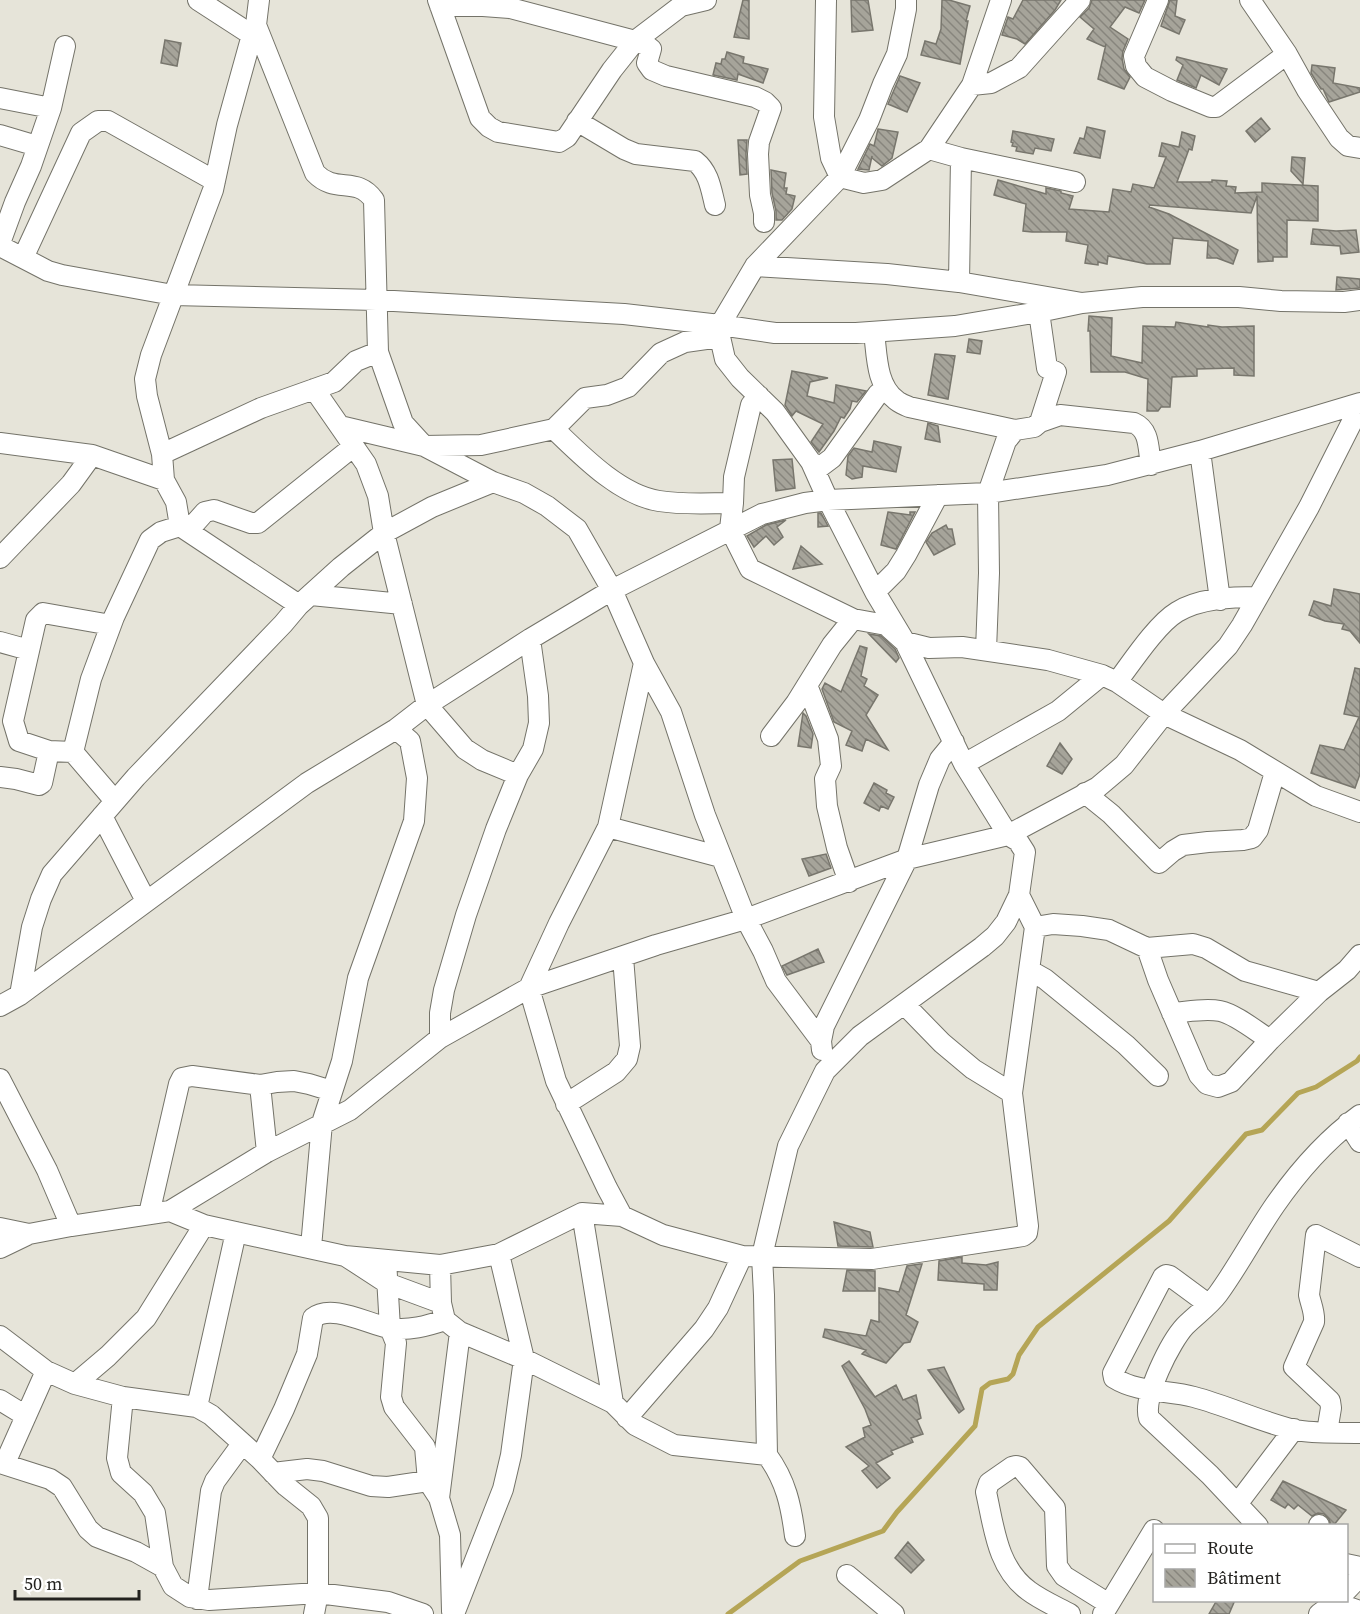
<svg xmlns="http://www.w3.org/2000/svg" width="1360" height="1614" viewBox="0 0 1360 1614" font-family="'Source Serif 4',serif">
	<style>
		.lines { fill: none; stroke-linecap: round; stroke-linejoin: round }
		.stream { stroke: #b5a556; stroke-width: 5 }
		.building { fill: url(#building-back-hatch); stroke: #78766d; stroke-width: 1.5 }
		.minor-casing { stroke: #747369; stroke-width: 22 }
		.minor { stroke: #fff; stroke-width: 20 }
	</style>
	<defs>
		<pattern id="building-back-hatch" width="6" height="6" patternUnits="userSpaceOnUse" patternTransform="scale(1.5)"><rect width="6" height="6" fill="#a6a49a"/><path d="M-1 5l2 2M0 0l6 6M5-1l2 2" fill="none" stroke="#87857d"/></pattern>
	</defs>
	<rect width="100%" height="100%" fill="#e6e4d9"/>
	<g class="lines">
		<path class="stream" d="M728,1614L800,1561L883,1531L897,1512L975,1426L982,1389L990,1383L1008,1379L1013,1374L1019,1355L1038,1327L1169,1221L1246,1134L1262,1130L1298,1093L1316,1087L1357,1061L1360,1057"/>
	</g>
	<path class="building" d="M743,0H749V39L734,37Z
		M851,0H868L873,30L852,32Z
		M942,0H949L970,6L966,21H968L960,64L921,55L925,41L936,44L941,29Z
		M1023,0H1061L1055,10L1025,44L1017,39L1002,35L1008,17L1013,19Z
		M1092,0H1145L1139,13L1125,7L1110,27L1128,39L1123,51L1122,58L1124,69L1130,77L1124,89L1098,79L1106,44L1105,47L1087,39L1094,29L1080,17L1089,8Z
		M1170,0H1177L1175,16L1185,20L1179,34L1161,26Z
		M165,40L181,43L177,66L161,63Z
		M727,52L744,57L743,63L768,69L763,83L738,74L737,80L713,75L716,63L721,64L722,59H725Z
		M1177,57L1205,64L1227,69L1219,85L1201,75L1196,88L1177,80L1183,65L1176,60Z
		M1312,65L1335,68L1333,83L1360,88V92L1329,102L1323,89H1321L1311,73Z
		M900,76L920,83L907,112L888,104Z
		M1261,118L1270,129L1255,142L1246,131Z
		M1087,127L1105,131L1100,158L1074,153L1080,138L1084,139Z
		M878,129L898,132L892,158L882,166L872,158V156L869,170L858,169L870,144L874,146Z
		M1013,131L1054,139L1051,151L1035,148L1033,154L1016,151L1017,147L1012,146L1013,143L1011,142Z
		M1182,132L1195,136L1192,150L1189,149L1177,182H1212V180L1227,181L1226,186L1236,187L1235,193L1262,192V183L1318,186V221L1287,220V257H1273V261L1258,262L1257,196L1251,213L1150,205L1149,207L1169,214L1238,250L1233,264L1217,258H1207L1208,241L1173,238L1170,264H1147L1108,256L1107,264L1098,262V265L1085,263L1088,245L1066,241L1067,232H1032L1023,231L1026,204L994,195L998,180L1046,194V188L1061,191V193L1073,196L1069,209L1109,212L1113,189L1131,192L1133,184L1154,188L1166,157L1159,156L1162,143L1179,147Z
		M738,140H747L746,154L747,174L740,175Z
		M1292,157L1305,158L1303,184L1291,171Z
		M771,170L786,173L784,188H787L786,194L795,196L792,209L782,220H776V211L772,193Z
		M1313,229L1336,231L1356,230L1359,252L1341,254L1340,246L1311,244Z
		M1337,277L1360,279V288L1336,290Z
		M1089,316L1112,318L1111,356L1142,363L1143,326L1175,327L1176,322L1208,327V325L1222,327L1254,326V376L1234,375V368L1197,369V376L1172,377L1170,407H1161L1158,411H1147L1148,379L1125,372H1091L1090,331H1088Z
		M969,339L982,341L980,354L967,352Z
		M935,354L955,356L948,399L928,395Z
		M792,371L828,378L810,382L807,396L834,403L836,385L866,391L857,402L852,401L850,409L844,418L841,417L834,431L819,452L811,442L823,424L796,411L792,416L785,405Z
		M928,423L938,426L940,442L925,439Z
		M874,441L901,447L896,472L863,466L862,477L852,479L846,475L848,456L854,448L872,452Z
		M792,459L795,488L776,491L773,460Z
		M888,512L910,515V512H915L896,549L881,545Z
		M818,513H821L828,526L818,527Z
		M786,520L777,527L783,537L774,545L766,536L754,547L747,536L766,525Z
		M946,525L948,529H952L955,544L934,555L926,542L932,533Z
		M801,546L822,564L793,569Z
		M1334,589L1360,594V643L1350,631L1342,629L1344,624L1325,621L1309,615L1314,601L1331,606Z
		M869,634L881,636L895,649L899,658L896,662Z
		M860,646L867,648L861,676L867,679L864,686L878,695L866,715L888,750L866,739L862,751L846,745L852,731L834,722L822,689L825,683L841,692Z
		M1355,668L1360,669V774L1355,788L1311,773L1320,745L1344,750L1359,717L1344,714Z
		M803,713L806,716L813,734L811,748L798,746Z
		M1060,743L1072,759L1062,774L1047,766Z
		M874,783L887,790L886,793L894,797L888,809L881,806L879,811L864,803Z
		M826,854L831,868L809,876L802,859Z
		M818,949L824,962L787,975L782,966Z
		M834,1222L870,1232L873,1247L838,1246Z
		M962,1257V1263L986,1265L998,1262L997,1290H984V1284L938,1280L939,1261Z
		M920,1264H922L906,1315L918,1322L910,1342L904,1343L886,1363L862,1354L866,1350L823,1337L825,1329L866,1336L871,1320L879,1322V1288L899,1292L907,1266Z
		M847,1270L875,1271V1291H843Z
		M849,1361L875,1397L896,1385L903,1400L916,1395L921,1418L917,1420L923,1434L911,1438L913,1442L891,1451L893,1454L876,1463L890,1478L877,1488L862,1471L869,1466L846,1447L865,1437L863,1428L871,1425L865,1409L842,1366Z
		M944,1367L964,1409L959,1413L928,1370Z
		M1283,1481L1346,1510L1333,1526H1331L1329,1519L1324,1514L1318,1513L1312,1516L1298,1505L1294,1509L1288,1504L1285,1508L1271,1500Z
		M908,1542L924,1560L911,1573L895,1558Z
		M1217,1600H1235L1229,1614H1209Z"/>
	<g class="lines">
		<g class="minor-casing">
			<path id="minor" d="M198,0L252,35
				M259,0L256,25L252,35L227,125L213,190L151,355L145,379L147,396L162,454L164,480L176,502L180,526L299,605
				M438,0L480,118L489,127L498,132L559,142L567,137L612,70L635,41L681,6L706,0
				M826,0L824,117L831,158L840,177
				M1158,0L1134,56L1136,66L1145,77L1172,91L1211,107H1216L1287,54
				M1250,0L1287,54L1307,90L1339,138L1348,146L1360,148
				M440,6H483L510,8L635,41L646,45L651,49L647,63L652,70L666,76L755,97L765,102L771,108L759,142L758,154L760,195L764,213V222
				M256,25L315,173C336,195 356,175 374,200L378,352L403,423L424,446L493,482L524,493L547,506L577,529L612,590L644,663L608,827L559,923L529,988L556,1081L607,1188L622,1216
				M972,85L991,83L1019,68L1080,0
				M0,98L51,108
				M577,121L624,149L636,154L695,161C709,172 711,189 715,205
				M0,135L37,146
				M929,149L961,158L1075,182
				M840,177L869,120L883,84L897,54L906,9V0
				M0,243L15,202L31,166L51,108L65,46
				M0,246L48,271L62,275L173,295L376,300L624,314L720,325L775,333H856L955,326L1039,312L1082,303
				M23,258L81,133L98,121H108L215,181
				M755,266L887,274L959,282L1082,303L1142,297H1239L1281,301L1344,302L1360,300
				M959,282L961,158
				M1039,312L1047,368L1056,372L1040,422
				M874,332C877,355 876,385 896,400C899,403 905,405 909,407L1015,430L1006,441L988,493L989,573L986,650
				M314,389L366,464L378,496L384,533L427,705L465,749L482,760L518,775
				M759,396L751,405L734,477L733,503L730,529L750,569L853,619L886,625L905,642L929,648L962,647L1048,660L1102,675L1117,682L1164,714L1240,750L1316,796L1360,812
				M340,426L424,446L481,445L554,429L585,398L607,395L628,387L661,353L685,342L720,337
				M554,429C582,456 620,495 659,501C684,505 709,503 733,503
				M1015,430L1034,427L1040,422L1060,415L1134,423C1150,430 1148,448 1151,465
				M0,443L92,455L164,480
				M1200,451L1220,600
				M162,454L261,408L334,382L356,361L378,352
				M811,462L820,467L832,458L878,394L885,388
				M188,531L205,512L214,510L251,523H258L354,446
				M0,558L71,484L92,455
				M875,592L896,571L906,555L938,495
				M311,595L402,604
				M111,625L43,613L36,620L13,721L19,741L49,751L73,752L115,801
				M0,642L29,650
				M644,663L671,712L705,815L746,919L763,951L776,981L821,1041
				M1117,682C1132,662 1157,624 1177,612C1200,598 1232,597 1258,597
				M807,685L828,739L831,766L825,779L827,806L837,848L849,882
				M771,736L796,703L832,645L853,619
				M73,752L91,679L114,617L150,540L161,532L180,526
				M964,764L1058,711L1102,675
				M0,777L16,779L39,785L42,783L49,751
				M1085,793L1111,814L1159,863L1173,851L1183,845L1208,842L1243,840L1252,838L1258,830L1275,772
				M102,816L146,901
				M608,827L721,857
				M1035,927L1053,924L1082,926L1109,930L1147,948L1193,944L1206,948L1245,971L1319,992
				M1147,948L1158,980L1199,1075L1207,1084L1218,1087L1231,1082L1270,1040L1319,992L1347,970L1360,955
				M1029,970L1045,979L1126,1045L1158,1076
				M20,995L32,927L41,899L52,874L136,777L283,624L299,605L341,567L384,533L432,507L493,482
				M904,1004L942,1043L973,1069L1012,1093
				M0,1006L20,995L307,783L396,729L427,705L530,639L612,590L762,514L805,503L828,500L988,493L1107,475L1200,451L1360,403
				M1172,1013C1187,1012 1204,1008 1220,1011C1235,1014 1256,1031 1270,1040
				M440,1038V1013L444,990L466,915L496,829L518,775L533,749L539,723L538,696L530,639
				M822,1050L821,1041L824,1026L907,859L929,785L940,759L954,742
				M0,1079L47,1170L71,1226
				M260,1085L267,1152
				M566,1104L616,1072L627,1059L630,1046L623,957
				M1348,1123L1360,1142
				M170,1211L204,1225L345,1256L440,1265L499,1254L582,1213L622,1216L663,1235L742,1256L872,1259L1023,1236L1027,1233L1028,1226L1012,1093L1035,927L1019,895
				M582,1213L613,1403L635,1425L674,1445L767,1455
				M149,1214L179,1084L182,1078L192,1076L260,1085L277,1082L294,1081L309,1084L332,1091
				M0,1228L29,1234L71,1226L170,1211L267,1152L350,1110L440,1038L529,988L656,945L746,919L907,859L1008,835L1098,787L1124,765L1164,714L1228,646L1242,625L1309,507L1360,406
				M311,1247L322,1123L342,1061L358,978L414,821L417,778L410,741L396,729
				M0,1248L29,1234
				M347,1257L387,1283L441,1303
				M386,1260L390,1328L396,1343L391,1397L394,1407L425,1447L428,1481L439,1498L450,1535L452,1611
				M440,1265L441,1303L445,1320L460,1332L524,1359L613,1403
				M1208,1304L1170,1276L1166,1275L1163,1277L1113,1373L1114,1378C1138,1393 1168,1390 1194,1397C1228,1406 1261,1422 1295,1430C1316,1434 1339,1432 1360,1433
				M0,1336L46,1371L75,1384L123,1397L197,1407L211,1415L260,1459L286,1486L311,1506L318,1518V1593L314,1614
				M75,1384L108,1356L146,1318L204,1225
				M123,1397L117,1458L121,1473L143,1493L155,1513L163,1567L173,1586L190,1597L209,1600L318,1593L388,1602L423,1614
				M0,1400L26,1416
				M197,1407L236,1232
				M627,1418L704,1329L718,1308L742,1256
				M1327,1432L1331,1408L1330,1401L1294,1367L1314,1322C1315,1312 1311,1305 1309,1295L1316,1235L1360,1257
				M260,1459L284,1409L307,1354L313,1318C331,1303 368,1324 389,1328C409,1331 427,1326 445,1320
				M0,1463L50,1479L62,1487L88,1529L97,1537L136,1552L163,1567
				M5,1463L46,1371
				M273,1473L307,1469L323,1471L371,1486L388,1487L428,1481
				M439,1498L460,1332
				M1238,1503L1294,1429
				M1258,1526L1210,1475L1149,1418C1142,1397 1171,1341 1185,1326C1196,1315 1209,1306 1218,1294C1239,1265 1255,1234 1275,1205C1298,1172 1327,1139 1360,1115
				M1319,1526V1525
				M795,1536C791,1505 786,1481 767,1455L764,1295L762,1256L788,1146L825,1071L860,1036L982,947L995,936L1006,922L1019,895L1025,852L1018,841L1008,835L964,764L905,642L875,592L828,500L811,462L775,412L740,378L725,359L720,337V325L755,266L840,177L864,183L882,180L929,149L972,85L1001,0
				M1346,1564L1360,1567
				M847,1575L894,1614
				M1346,1591L1360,1576
				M197,1599L211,1491L215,1481L242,1444
				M1336,1603L1360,1611
				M454,1614L503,1489L511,1455L524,1359L499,1254
				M1070,1614C1057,1607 1041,1600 1029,1591C997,1568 994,1527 986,1492L989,1483L1012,1467L1016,1466L1020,1467L1055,1508L1057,1566L1064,1576L1109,1604
				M1103,1614L1154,1530
				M1319,1614L1338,1600"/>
		</g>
		<use href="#minor" class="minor"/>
	</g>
	<rect x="1153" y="1524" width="195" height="78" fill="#ffffff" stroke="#a7a7a5" stroke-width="1.5"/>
	<rect x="1165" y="1544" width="30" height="9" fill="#ffffff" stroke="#a7a7a5" stroke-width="1.5"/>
	<text x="1207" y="1554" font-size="18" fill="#23221f">Route</text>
	<rect x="1165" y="1569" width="30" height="18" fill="url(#building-back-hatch)" stroke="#a7a7a5" stroke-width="1.5"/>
	<text x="1207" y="1584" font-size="18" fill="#23221f">Bâtiment</text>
	<path d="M15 1590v9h124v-9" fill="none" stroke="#23221f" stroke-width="3"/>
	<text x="24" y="1590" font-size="18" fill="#23221f" stroke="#ffffff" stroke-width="4.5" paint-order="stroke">50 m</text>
</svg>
